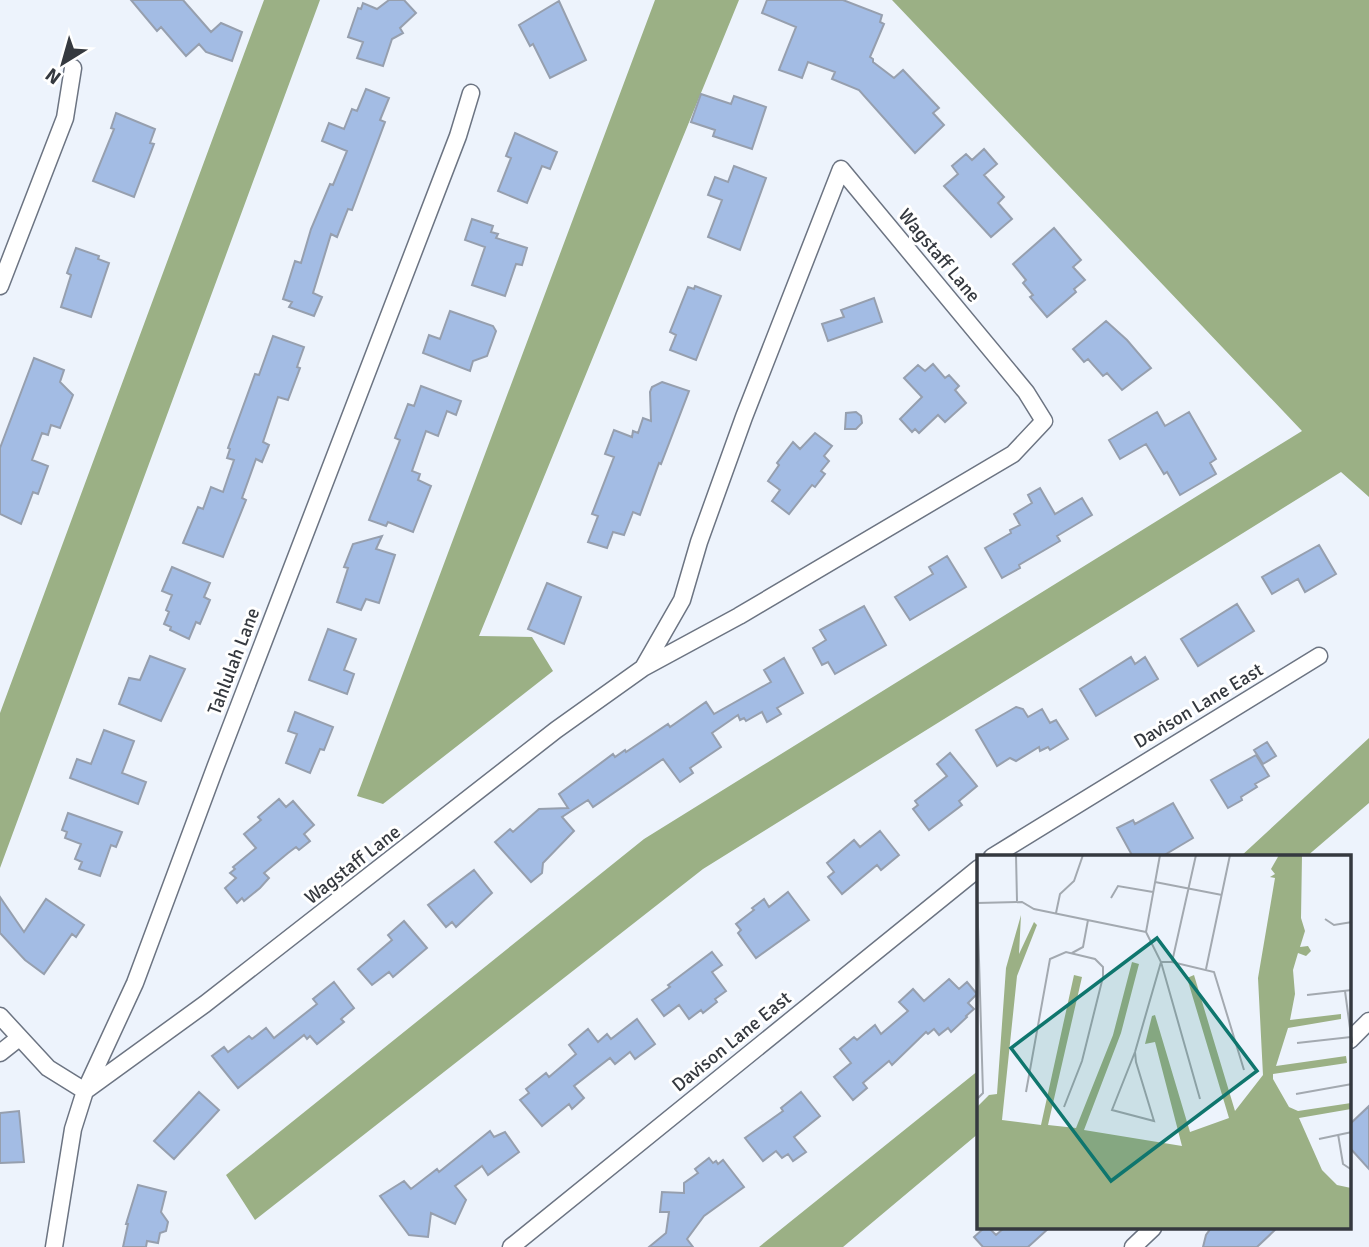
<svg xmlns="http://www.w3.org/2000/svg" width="1369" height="1247" viewBox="0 0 1369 1247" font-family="Signika,sans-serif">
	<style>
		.water { fill: #9bb085 }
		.building { fill: #a3bce4; stroke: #969fae; stroke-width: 2 }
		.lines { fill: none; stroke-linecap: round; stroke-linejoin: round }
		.minor-casing { stroke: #6c7482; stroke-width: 19 }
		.minor { stroke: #fff; stroke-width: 16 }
		.labels { text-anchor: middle; stroke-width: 6; stroke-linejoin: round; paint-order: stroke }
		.street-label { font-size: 19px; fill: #35393f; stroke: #fff }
		.inset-road { fill: none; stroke: #a3a9b0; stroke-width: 2 }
		.view { fill: #0f766e; fill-opacity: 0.15; stroke: #0f766e; stroke-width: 3.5 }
		.inset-edge { fill: none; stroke: #35393f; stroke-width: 3.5 }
	</style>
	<rect width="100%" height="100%" fill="#edf3fc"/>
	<path class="water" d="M264,0H320L0,868V713Z
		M655,0H739L479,636L532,637L553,671L383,804L357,796Z
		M892,0H1369V497L1341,472L703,869L255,1220L226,1175L644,839L1302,431Z
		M1369,738V803L1306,857H1240Z
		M979,1070V1133L843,1247H759Z"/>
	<path class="building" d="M131,0H183L211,32L221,23L242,32L232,61L206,52L199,44L186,56L161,27L157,31Z
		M389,0H404L416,13L400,28L403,33L392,39L383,66L357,58L363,42L348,37L358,8L361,9L363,3L377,9Z
		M767,0H843L882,15L880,22L884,24L870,57L873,59V62L894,78L903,70L939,108L933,113L944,125L915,153L859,90L832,79L835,72L808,62L802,78L779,70L796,27L762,13Z
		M559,1L586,60L550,78L533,44L530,46L519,25Z
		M366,89L389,98L380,120L385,122L352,210L348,209L337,237L331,234L313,293L322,297L314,316L289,307L292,302L283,299L295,261L301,263L311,229L330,184L333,185L347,151L322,141L329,123L344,129L352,109L357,111Z
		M701,94L731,104L734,96L766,107L752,149L713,136L715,130L691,122Z
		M116,113L155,129L150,143L154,144L134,197L93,181L114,129L111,128Z
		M515,133L557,152L550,169L542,166L527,203L498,191L511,158L506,156Z
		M984,149L997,164L984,175L1004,197L998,203L1012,219L991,237L944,186L958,174L952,166L966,154L972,160Z
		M734,166L766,178L740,250L708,237L722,200L708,195L715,177L728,182Z
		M472,219L493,226L491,232L498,234L496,238L527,248L522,265L516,264L505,296L472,285L485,247L465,240Z
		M1054,228L1081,260L1073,267L1085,280L1074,289L1076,292L1047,317L1030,297L1033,295L1023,283L1026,280L1013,264Z
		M76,248L99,256L98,259L109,263L91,317L61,307L71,275L67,273Z
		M695,286L721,296L696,360L670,350L676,335L670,332L688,287L694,289Z
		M874,298L882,322L828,341L822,324L844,317L841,310Z
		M450,311L493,326L496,331L487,356L473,361L470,371L423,353L429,335L440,339Z
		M1106,321L1127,340L1151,368L1122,390L1107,373L1103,376L1088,359L1084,362L1073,349Z
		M273,336L304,347L298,364L297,367L300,368L288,400L278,397L263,442L269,445L262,462L256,459L242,498L246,500L223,557L183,543L198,507L203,509L211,487L223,492L234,460L227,458L230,449L228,448L255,374L259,375Z
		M34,358L64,370L60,382L73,395L60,428L51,425L48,435L42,433L32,460L48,466L38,494L33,492L21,524L0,514V448Z
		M933,364L945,378L949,375L959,386L955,390L966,403L945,422L938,415L919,433L915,429L912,432L900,419L922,397L904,378L918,365L925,371Z
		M662,382L689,391L661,464L659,463L640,515L633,512L624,535L613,532L607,548L588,542L598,516L592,514L614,457L605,454L614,430L632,437L633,431L638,433L643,418L651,421L650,392L652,387Z
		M421,386L461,401L456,415L447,411L438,436L426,431L412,471L420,474L418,480L431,486L413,532L388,522L386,526L369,520L400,440L395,438L408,404L414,406Z
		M856,412L861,416L862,423L856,429H845L846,413Z
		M1157,412L1165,426L1189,412L1216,459L1210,463L1216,474L1180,495L1167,472L1164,474L1146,444L1120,459L1109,440Z
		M815,433L832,446L824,456L829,461L821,471L825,474L815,487L812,485L789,514L772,501L780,490L768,481L779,465L777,463L793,442L800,449Z
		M1040,488L1055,514L1082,498L1092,515L1057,536L1060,541L1019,565L1020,568L1002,578L985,548L1011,533L1010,530L1020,525L1014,514L1032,503L1028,495Z
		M382,536L376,549L395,555L379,603L366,599L361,610L337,602L348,568L344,567L353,544Z
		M1319,545L1336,574L1305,592L1298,579L1272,594L1262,577Z
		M947,556L966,587L910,620L895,597L933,574L929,567Z
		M172,567L210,583L204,597L210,600L200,624L196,622L189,639L170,630L171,627L164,624L169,612L166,610L172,595L162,591Z
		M547,583L581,597L564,644L528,629Z
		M1237,604L1254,631L1198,666L1181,639Z
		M864,606L886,645L835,674L828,662L822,665L813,648L826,640L820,630Z
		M328,629L356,639L344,670L354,674L347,694L309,680Z
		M150,656L185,669L161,721L119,704L129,678L140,680Z
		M1131,657L1135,664L1145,657L1158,679L1096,716L1080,689Z
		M784,658L803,693L777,708L781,714L767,722L762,712L746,721L744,718L740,720L738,715L712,733L721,747L690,768L693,773L680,782L663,759L593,807L588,800L562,817L574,831L543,863L542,873L531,882L495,842L510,829L513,832L539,809L568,808L559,794L613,754L615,757L625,750L626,752L668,724L670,727L706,702L714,714L771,682L764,670Z
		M1016,707L1023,709L1028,717L1042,709L1050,723L1056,720L1068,739L1050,750L1048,747L1040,751L1039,747L1016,761L1010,758L997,766L976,730Z
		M295,712L333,727L324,750L320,749L310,773L286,763L297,734L288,731Z
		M104,730L134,741L122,773L146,782L138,804L70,778L77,759L91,764Z
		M1267,742L1276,756L1263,764L1254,750Z
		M950,753L977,786L959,801L962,805L929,830L913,809L918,805L915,801L947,776L937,764Z
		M1256,755L1269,776L1255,784L1257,787L1241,797L1242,800L1228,808L1211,780Z
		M279,799L286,807L293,801L314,825L304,834L310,841L299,850L296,847L288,853L264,873L269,878L260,888L244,901L242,898L237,903L225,888L236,878L230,873L235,869L233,867L256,848L244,834L261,820L258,817Z
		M1173,803L1193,838L1161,857H1133L1117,828L1133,820L1135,824Z
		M68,813L122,832L116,847L111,845L100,876L79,869L82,862L75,859L81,844L65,838L67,832L62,830Z
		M880,831L899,855L881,870L877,865L842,894L828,877L834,872L827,863L854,840L860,847Z
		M474,870L492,893L456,927L452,922L446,927L428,905Z
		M788,892L809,920L756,958L738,933L741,930L736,924L754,910L752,908L764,899L769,907Z
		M0,897L24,932L46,899L84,925L76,937L72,934L44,974L25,960L0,933Z
		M404,921L427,948L393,977L389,972L372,985L358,969L392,940L388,935Z
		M712,952L722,965L712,972L726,991L715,999L717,1002L703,1013L701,1010L689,1019L679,1005L664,1016L652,1000L670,987L668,985Z
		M949,979L959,989L967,982L977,994L968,1003L974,1009L966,1016L967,1017L951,1032L948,1028L939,1035L934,1029L928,1034L926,1032L892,1065L889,1061L863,1083L867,1088L853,1100L834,1077L851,1063L840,1049L854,1037L857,1040L875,1025L881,1034L908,1011L899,1002L913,989L924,1001Z
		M334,982L354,1008L341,1019L344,1022L317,1044L310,1036L307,1039L304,1035L238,1088L212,1056L224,1047L228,1052L249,1036L252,1039L266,1028L274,1038L317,1004L313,999Z
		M637,1019L655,1044L635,1059L630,1052L615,1064L610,1058L574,1086L584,1098L572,1109L569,1104L542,1126L520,1100L529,1093L526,1089L546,1073L549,1077L576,1054L569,1045L588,1029L598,1042L607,1034L611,1039Z
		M199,1092L219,1110L174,1159L154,1141Z
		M801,1092L820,1116L794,1137L806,1152L793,1161L788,1154L782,1158L776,1151L763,1161L745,1138L783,1111L781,1108Z
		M1369,1106V1169L1350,1148V1124Z
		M19,1111L24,1162L0,1163V1113Z
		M490,1131L494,1137L505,1132L519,1152L488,1175L482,1166L455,1186L466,1200L455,1224L431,1213L428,1237L409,1235L380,1196L404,1181L411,1189L437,1169L439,1172Z
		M709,1158L713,1163L716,1161L718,1164L723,1160L744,1187L704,1216L687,1239L693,1247H649L666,1233L669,1212H660L662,1192L684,1193V1183L698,1173L695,1169Z
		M138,1185L166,1192L161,1212L168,1222L166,1231L160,1233L158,1243L147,1241L146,1247H123L128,1224H126Z
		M984,1228H989L996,1235L1004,1228H1049L1028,1247H983L974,1237Z
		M1211,1228H1277L1257,1247H1203L1206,1235Z"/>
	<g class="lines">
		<g class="minor-casing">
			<path id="minor" d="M841,169L1026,392L1044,421L1013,454L739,616L643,668L682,600L699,542L744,417Z
				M0,286L65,118L73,68
				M992,857L1319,656
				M0,1016L48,1068L85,1091L205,1004L556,730L643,668
				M1350,1040L1369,1021
				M0,1053L19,1038
				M54,1247L73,1129L85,1091L135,983L215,768L458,136L471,93
				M511,1247L979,868
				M1133,1247L1153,1228"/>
		</g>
		<use href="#minor" class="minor"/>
	</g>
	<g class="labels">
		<g class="street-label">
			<text transform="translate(940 255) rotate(50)" y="7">Wagstaff Lane</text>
			<text transform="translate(233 661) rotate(-69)" y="7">Tahlulah Lane</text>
			<text transform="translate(1198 705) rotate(-31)" y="7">Davison Lane East</text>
			<text transform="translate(352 864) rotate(-38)" y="7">Wagstaff Lane</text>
			<text transform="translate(731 1041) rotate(-39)" y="7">Davison Lane East</text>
		</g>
	</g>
	<g transform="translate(977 855)">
		<rect width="374" height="374" fill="#edf3fc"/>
		<path d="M302,0H325L324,63L328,76L323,92L331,91L334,96L329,101L321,98L316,115L318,139L313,165L364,159V164L311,173L299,211L369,201L370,208L296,219V224L312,252L321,256L374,248V254L322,263L345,315L360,330L374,333V374H0V252L12,240L20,239L29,113L44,60L42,99L57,67L60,70L40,121L25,265L64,270L97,120L105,122L71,270L99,273L136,180L155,107L162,109L144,178L107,275L205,291L178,187L168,189L175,161L178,160L213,277L252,263L210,123L217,120L258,256L286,220L281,123L298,23L293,22L298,19L294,14Z" fill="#9bb085"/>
		<path class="inset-road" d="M39,0L40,46M183,0L169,77L184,107L223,244M178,27L245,40M0,38L6,238L0,244M134,43L141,31L176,37M0,48L45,47L57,54L169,77M79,58L83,39L97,26L106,0M348,64L357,70L375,67M95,98L106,92L111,65M195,107L219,0M229,114L253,0M368,136L375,188M330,140L375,135M320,188L374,182M158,197L184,107H195L237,117L267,215M158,197L159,207L177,266L135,255ZM49,237L73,104L89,97L118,104L126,112V122L105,206L87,252M319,239L375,229M361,279L366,309L375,315M342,284L375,277"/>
		<path class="view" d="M180,83L280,216L134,326L34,193Z"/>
		<rect width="374" height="374" class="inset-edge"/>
	</g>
	<g transform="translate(63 63) rotate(217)" stroke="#ffffff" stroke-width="5" paint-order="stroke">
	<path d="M0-5L12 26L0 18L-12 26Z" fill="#35393f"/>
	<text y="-10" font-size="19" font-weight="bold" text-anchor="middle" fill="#35393f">N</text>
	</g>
</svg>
